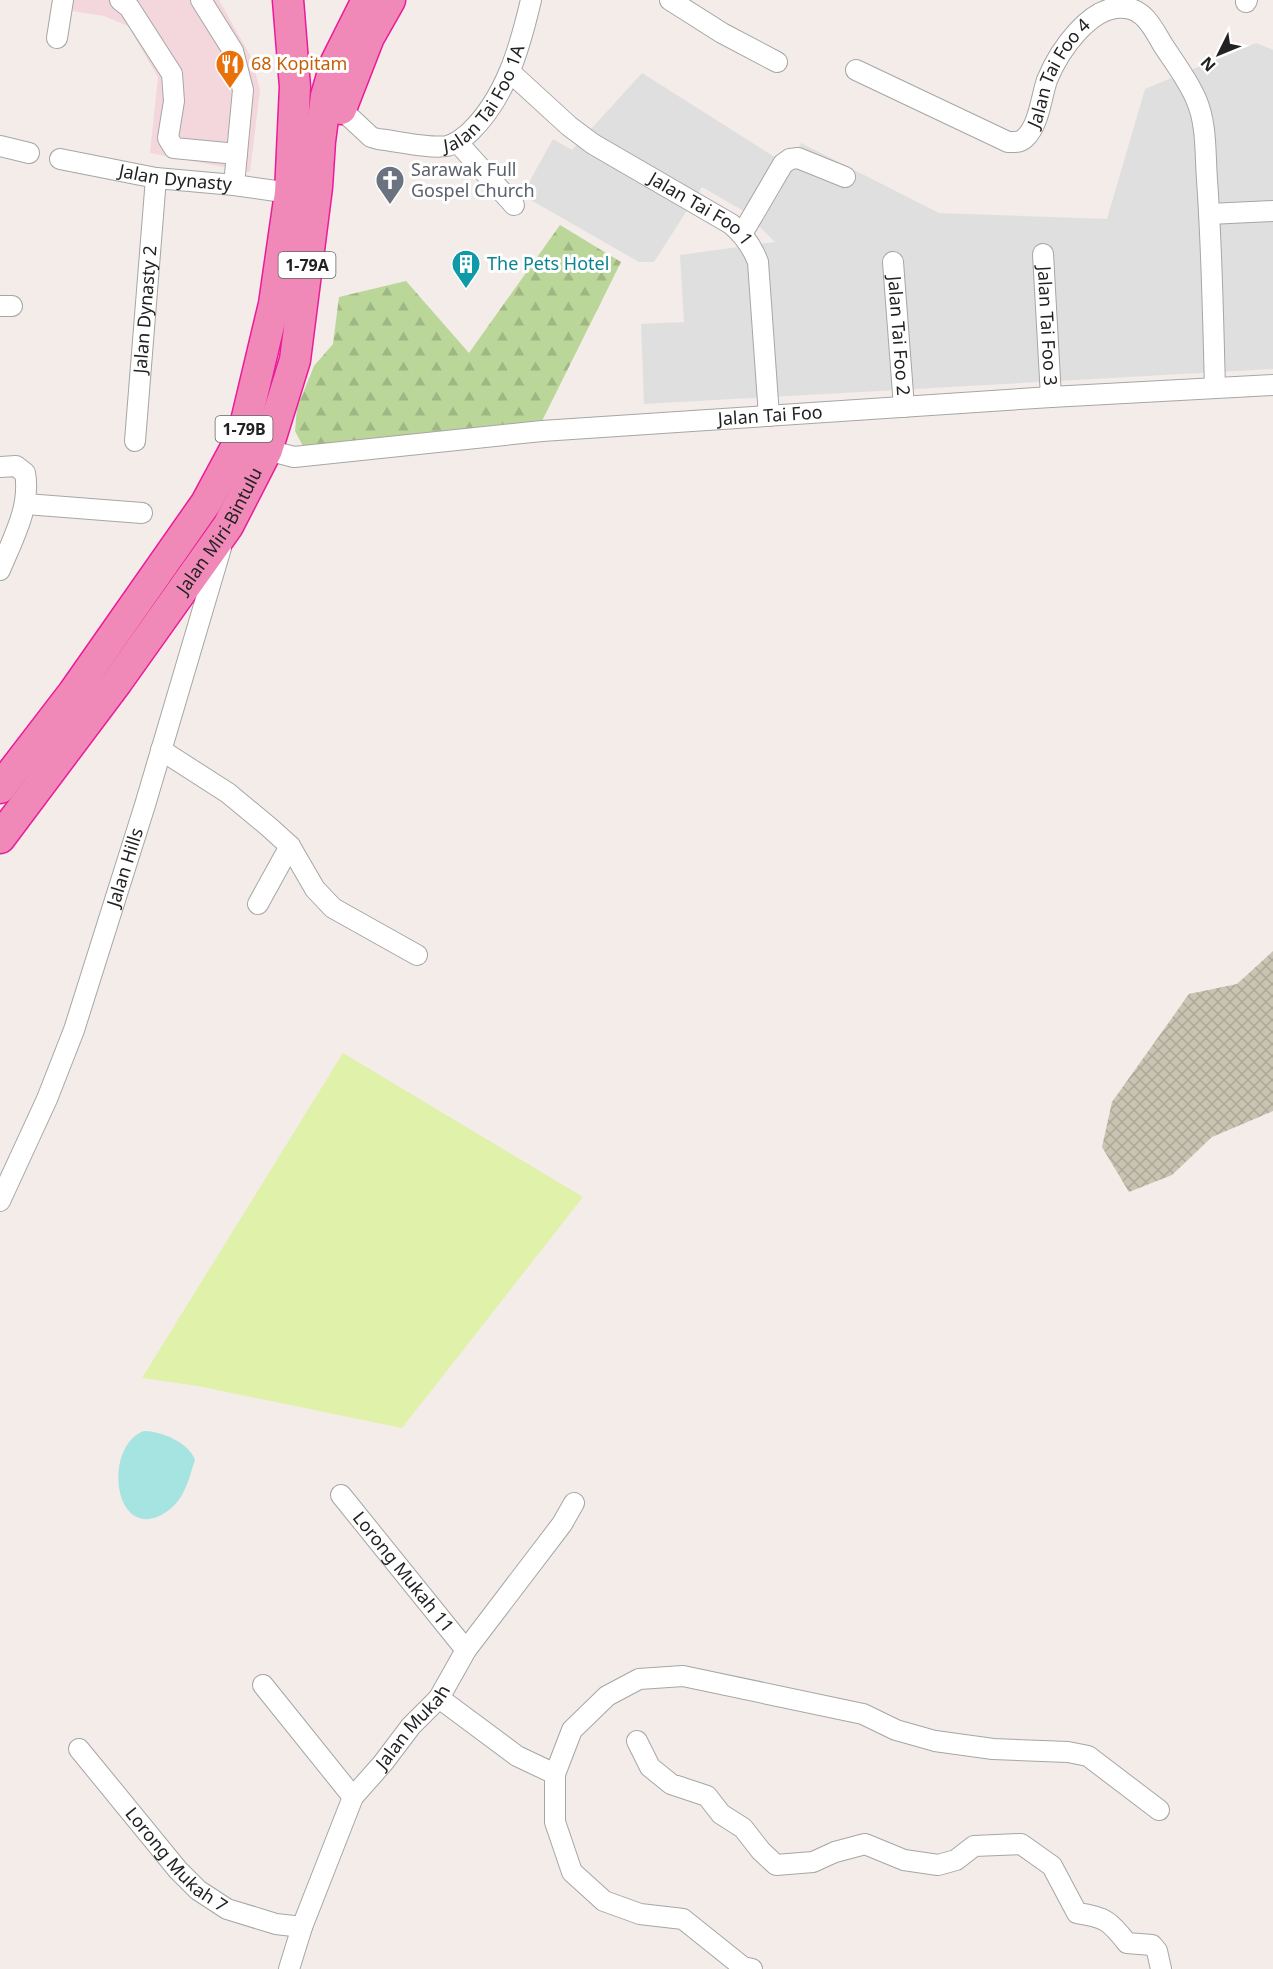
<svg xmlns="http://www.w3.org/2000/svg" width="1273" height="1969" viewBox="0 0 1273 1969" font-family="'Noto Sans',sans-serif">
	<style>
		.residential { fill: #e0dfdf }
		.commercial { fill: #f4d6dd }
		.construction { fill: url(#construction-cross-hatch) }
		.grass { fill: #e0f1aa }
		.forest { fill: url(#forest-firs) }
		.water { fill: #a5e4e1 }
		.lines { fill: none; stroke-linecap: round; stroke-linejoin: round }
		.minor-casing { stroke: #a6a6a6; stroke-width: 22 }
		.highway-casing { stroke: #ed199b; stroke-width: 33 }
		.minor { stroke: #fff; stroke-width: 20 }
		.highway { stroke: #f089b8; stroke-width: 30 }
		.labels { text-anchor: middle; stroke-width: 6; stroke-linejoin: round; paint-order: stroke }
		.shield { fill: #fff; stroke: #646464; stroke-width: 1.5 }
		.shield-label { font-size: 16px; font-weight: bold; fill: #222 }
		.food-label { font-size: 18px; fill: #c56008; stroke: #fff; text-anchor: start }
		.street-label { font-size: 18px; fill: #222; stroke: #fff }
		.worship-label { font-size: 18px; fill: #5b616d; stroke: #fff; text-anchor: start }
		.culture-label { font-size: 18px; fill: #0d838f; stroke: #fff; text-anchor: start }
	</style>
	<defs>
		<pattern id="construction-cross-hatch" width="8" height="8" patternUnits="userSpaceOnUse" patternTransform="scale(1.5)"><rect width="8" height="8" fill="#c9c3b2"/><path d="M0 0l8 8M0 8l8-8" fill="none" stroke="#aca799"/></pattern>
		<pattern id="forest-firs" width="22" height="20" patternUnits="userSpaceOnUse" patternTransform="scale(1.5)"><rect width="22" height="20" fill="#bbd699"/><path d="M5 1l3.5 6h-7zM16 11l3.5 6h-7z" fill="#a0b784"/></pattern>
	</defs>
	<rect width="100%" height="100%" fill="#f3ece8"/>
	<path class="residential" d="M1256,43L1273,50V369L644,404L641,324L684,322L680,255L775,242L755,222L801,143L939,213L1107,219L1145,89Z
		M642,73L778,159L747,213L702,187L654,262H639L522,195L553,139L572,150Z"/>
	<path class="commercial" d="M60,0H219L251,57L260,90L250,172L150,153L158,77L128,26L104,16L66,10Z"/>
	<path class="construction" d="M1273,951V1111L1212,1137L1172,1175L1129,1192L1102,1147L1112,1102L1189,994L1237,984Z"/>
	<path class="grass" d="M343,1053L583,1197L402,1428L198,1386L142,1378Z"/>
	<path class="forest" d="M560,225L621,262L540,425L304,448L295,431L297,408L314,366L333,344L339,297L406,281L469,353Z"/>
	<path class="water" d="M144,1431C162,1431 189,1443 195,1460C191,1471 188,1485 182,1495C176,1505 165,1515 154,1518C111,1530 106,1444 144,1431Z"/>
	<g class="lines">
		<g class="minor-casing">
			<g id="minor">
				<path d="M120,0L129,7L172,74L174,101L168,138L174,148L237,154"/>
				<path d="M201,0L233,51L243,90L234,185"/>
				<path d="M670,0L722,33L777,62"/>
				<path d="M1246,2L1247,0"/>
				<path d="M57,38L63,0"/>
				<path id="s1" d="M856,70L1008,142C1014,142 1020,143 1025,138C1039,125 1041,98 1047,80C1059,51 1091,3 1126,8C1145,10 1154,30 1163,45C1174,62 1188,80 1196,99C1207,124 1205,153 1207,180C1212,249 1213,319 1215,388"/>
				<path id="s2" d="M510,72L569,126L593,144L731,224C744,235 752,246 758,262L769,416"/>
				<path id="s3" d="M341,109L371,137L378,139C397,141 430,149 447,146C457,144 463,138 470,132C506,97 520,47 531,0"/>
				<path d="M458,143L514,205"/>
				<path d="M0,146L29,153"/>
				<path id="s4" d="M60,159L156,178L234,185L290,193"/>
				<path d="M1209,214L1273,211"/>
				<path d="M742,234L783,164L790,159L798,158L845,177"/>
				<path id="s5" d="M1043,254L1051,397"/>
				<path id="s6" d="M893,262L904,407"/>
				<path d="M0,306H12"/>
				<path id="s7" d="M135,441L156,178"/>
				<path id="s8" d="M267,450L294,457L542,431L1051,397L1273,385"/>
				<path d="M0,467L16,466L25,473C31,507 13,538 0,570"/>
				<path d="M26,504L142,513"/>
				<path d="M161,750L228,793L269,827L290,846L315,889L333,908L417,955"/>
				<path d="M258,904L290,846"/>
				<path id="s9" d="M0,1201L47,1099L74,1030L145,805L221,548"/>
				<path id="s10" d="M341,1495L466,1650"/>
				<path d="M263,1685L353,1797"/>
				<path d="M439,1698L517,1756L555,1774"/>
				<path d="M637,1741L650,1767L671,1784L707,1796L721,1814L743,1828L761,1851L776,1865L813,1862L835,1852L865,1844L904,1860L938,1865L956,1860L974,1846L1021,1844L1052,1866L1077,1913C1105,1917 1110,1921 1127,1943L1152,1945L1157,1951L1161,1969"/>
				<path id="s11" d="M79,1749L178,1870L198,1890L227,1909L276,1924L302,1927"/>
				<path id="s12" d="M289,1969L302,1927L353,1797L383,1763L411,1726L439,1698L466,1650L562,1524L574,1503"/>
				<path d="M752,1969L743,1967L683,1919L640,1914L604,1901L572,1872L555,1822V1774L572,1730L607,1696L639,1679L683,1676L863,1714L896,1730L935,1741L993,1749L1068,1752L1088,1756L1159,1810"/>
			</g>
		</g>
		<g class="highway-casing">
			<g id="highway">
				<path d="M341,109L369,37L390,0"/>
				<path d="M0,788L73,693L206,503L243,434L274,304L290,193L295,87L288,0"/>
				<path id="s13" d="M0,838L117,682L228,526L267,450L295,360L317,187L320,141L326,96L336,62L367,0"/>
			</g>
		</g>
		<use href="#minor" class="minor"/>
		<use href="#highway" class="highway"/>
	</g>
	<defs>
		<g id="restaurant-pin" transform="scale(1.5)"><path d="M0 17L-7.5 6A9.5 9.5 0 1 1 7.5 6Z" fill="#e8710a" stroke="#fff"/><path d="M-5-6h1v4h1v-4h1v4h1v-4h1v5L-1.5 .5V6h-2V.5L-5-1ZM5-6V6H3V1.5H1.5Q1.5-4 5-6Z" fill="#fff"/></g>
		<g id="church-pin" transform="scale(1.5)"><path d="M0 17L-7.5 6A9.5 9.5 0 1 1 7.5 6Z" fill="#6b7280" stroke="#fff"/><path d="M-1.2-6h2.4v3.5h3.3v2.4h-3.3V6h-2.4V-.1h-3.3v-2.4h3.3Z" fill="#fff"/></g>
		<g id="building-pin" transform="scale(1.5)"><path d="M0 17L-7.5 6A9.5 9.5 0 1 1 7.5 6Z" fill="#0f9aa8" stroke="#fff"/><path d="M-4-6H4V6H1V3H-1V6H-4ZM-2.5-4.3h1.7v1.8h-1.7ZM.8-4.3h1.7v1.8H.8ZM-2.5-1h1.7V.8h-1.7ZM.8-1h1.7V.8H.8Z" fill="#fff"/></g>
	</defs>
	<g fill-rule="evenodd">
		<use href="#restaurant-pin" x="230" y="64"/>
		<use href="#church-pin" x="390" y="180"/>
		<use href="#building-pin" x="466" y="264"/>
	</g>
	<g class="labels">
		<g class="shield">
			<rect x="278.5" y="252" width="57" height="26" rx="4.5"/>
			<rect x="215.5" y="416" width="57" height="26" rx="4.5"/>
		</g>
		<g class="shield-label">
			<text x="307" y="271">1-79A</text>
			<text x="244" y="435">1-79B</text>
		</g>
		<g class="food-label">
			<text x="251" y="70">68 Kopitam</text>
		</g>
		<g class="street-label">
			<text dy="6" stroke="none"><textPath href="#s1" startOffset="260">Jalan Tai Foo 4</textPath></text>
			<text dy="6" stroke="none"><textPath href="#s3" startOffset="180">Jalan Tai Foo 1A</textPath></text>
			<text dy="6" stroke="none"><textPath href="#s4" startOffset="117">Jalan Dynasty</textPath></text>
			<text dy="6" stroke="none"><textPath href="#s2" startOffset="236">Jalan Tai Foo 1</textPath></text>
			<text dy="6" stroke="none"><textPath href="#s7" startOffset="132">Jalan Dynasty 2</textPath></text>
			<text dy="6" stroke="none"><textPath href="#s5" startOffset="72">Jalan Tai Foo 3</textPath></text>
			<text dy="6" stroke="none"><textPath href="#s6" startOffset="74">Jalan Tai Foo 2</textPath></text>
			<text dy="6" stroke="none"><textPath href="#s8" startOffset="506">Jalan Tai Foo</textPath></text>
			<text dy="6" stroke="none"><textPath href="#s13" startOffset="378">Jalan Miri-Bintulu</textPath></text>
			<text dy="6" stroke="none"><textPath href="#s9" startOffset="357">Jalan Hills</textPath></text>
			<text dy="6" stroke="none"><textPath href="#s10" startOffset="99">Lorong Mukah 11</textPath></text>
			<text dy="6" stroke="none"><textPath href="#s12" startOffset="276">Jalan Mukah</textPath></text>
			<text dy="6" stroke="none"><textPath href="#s11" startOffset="148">Lorong Mukah 7</textPath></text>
		</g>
		<g class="worship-label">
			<text x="411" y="176">Sarawak Full<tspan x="411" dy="21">Gospel Church</tspan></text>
		</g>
		<g class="culture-label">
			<text x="487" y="270">The Pets Hotel</text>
		</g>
	</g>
	<g transform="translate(1219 54) rotate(227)" stroke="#ffffff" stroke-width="4.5" paint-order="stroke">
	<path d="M0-4.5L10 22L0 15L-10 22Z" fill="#222222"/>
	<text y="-9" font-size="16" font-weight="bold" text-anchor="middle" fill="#222222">N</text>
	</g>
</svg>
